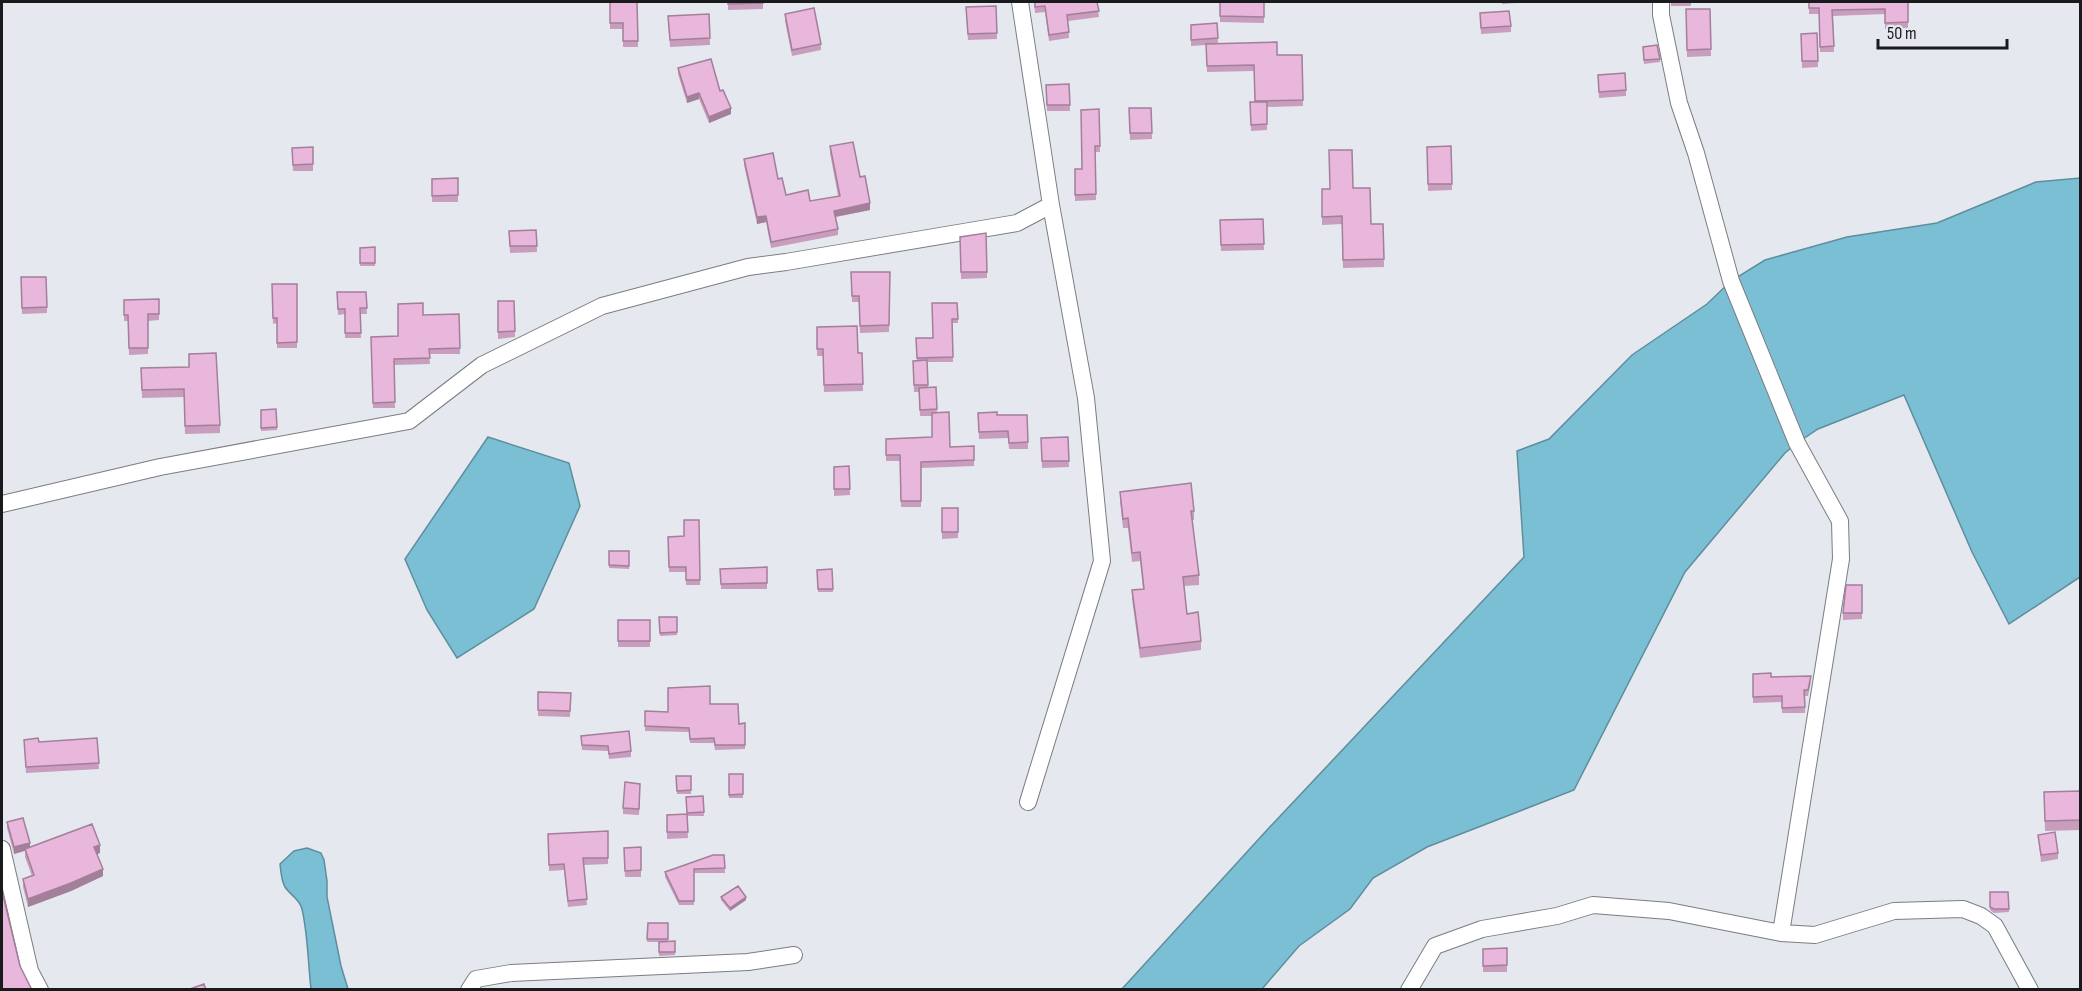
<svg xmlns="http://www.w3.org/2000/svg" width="2082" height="991" viewBox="0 0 2082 991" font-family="'Sofia Sans Condensed',sans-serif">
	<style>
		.water { fill: #7bbfd5; stroke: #5e8e9e; stroke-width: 1.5 }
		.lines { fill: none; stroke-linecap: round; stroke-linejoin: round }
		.minor-casing { stroke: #7a7d82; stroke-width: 18 }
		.minor { stroke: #fff; stroke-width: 16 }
		.wall { fill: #c89dbd }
		.shaded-wall { fill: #a37f9a }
		.building { fill: #e9b6dc; stroke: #a37f9a; stroke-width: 1.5 }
	</style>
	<rect width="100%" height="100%" fill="#e5e8ee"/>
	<path class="water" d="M2080,178V577L2009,624L1972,552L1904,395L1818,429L1797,443L1785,453L1685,572L1574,790L1427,847L1373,878L1350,909L1299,946L1262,989L1121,990L1267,830L1524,557L1517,451L1549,439L1632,355L1707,304L1731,281L1765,260L1847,237L1937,223L2036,182Z
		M488,437L569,463L580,506L534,609L457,658L427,610L405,559Z
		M307,848L321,853L324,860L327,881V897L341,966L348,989H311C308,963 308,935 302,909C299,898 290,895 285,887C281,880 281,871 280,864L294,851Z"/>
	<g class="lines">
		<g class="minor-casing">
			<path id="minor" d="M2,504L160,467L409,421L482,365L602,306L748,267L786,262L1017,223L1051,205L1020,2
				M1028,802L1102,561L1086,398L1051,205
				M2,849L30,971L40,990
				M1781,933L1815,935L1894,911L1963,909L1981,916L1995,926L2030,990
				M469,990L476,979L511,973L748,962L794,955
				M1409,990L1435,946L1482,929L1557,916L1593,905L1669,911L1781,933L1841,559L1840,521L1797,443L1731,281L1696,153L1679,103L1661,15V2"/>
		</g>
		<use href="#minor" class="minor"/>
	</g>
	<path class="wall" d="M610,2H637L638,47H623V29H610Z
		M728,2H763V9L728,10Z
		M1034,2H1097L1099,17L1068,21L1069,38L1049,41L1045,12L1035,13Z
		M1220,2H1264V23L1220,22Z
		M1502,2H1531L1502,4Z
		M1671,2H1691V6H1671Z
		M1809,2H1908V28L1885,29V14L1833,16L1834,52H1820L1819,14H1809Z
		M996,6L997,39L968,40L966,13Z
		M1686,9H1710L1711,56L1687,57Z
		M1480,13L1511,26V32L1481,34Z
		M709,14L710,45L670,47L668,16Z
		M785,14L821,44V50L792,56L785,21Z
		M1217,23L1218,44L1277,55H1302L1303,106L1267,107V130L1251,131L1250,102H1255L1254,71L1207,72L1206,45L1191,46V25Z
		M1817,33L1818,67L1802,68L1801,34Z
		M1643,47L1660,59V62L1644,64Z
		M678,68L731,114L709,123L699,99L687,103L678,74Z
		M1598,75L1626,90V96L1599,98Z
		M1069,84L1070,111H1047L1046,85Z
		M1129,108H1151L1152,139L1130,140Z
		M1099,109L1100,152H1095L1096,200L1075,201V169H1082Z
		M830,146L860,177L870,210L836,217L838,229V235L771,248L766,222L757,224L744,165V159L778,179L786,195L810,201L838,196L830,153Z
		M1451,146L1452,190L1428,191L1427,147Z
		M313,147V171H293L292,148Z
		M458,178V202H432V179Z
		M1353,188L1371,224H1383L1384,267L1343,268L1342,224L1322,225V189Z
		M1263,219L1264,250L1221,251L1220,220Z
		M536,230L537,252L510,253L509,231Z
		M986,233L987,278L961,279L960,237Z
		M375,247V266H360V248Z
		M851,272H890L889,332L860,333L859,302H852Z
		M21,277H46L47,313L22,314Z
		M272,284H297V348H277V323L273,324Z
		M337,292H366L367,314H360L361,338H345V314L338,315Z
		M159,299V320L148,321V354L129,355L128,321H124V300Z
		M498,301H514L515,337L498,339Z
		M957,303L958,323H952L953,362H927L928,388L936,387L937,413L950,447L974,446V466L921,468V507H901L900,461H886V439L932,437V416H920L919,392H914L913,361H917L916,338H933Z
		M459,314L460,354H429L430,364L394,365L395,408H373L371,337L398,336Z
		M817,327L858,353H862L863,391L824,392L823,356H817Z
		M189,367L220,425V433L185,434L184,397L142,398L141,368Z
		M261,410L277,427V430L261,431Z
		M978,413L997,415H1027L1028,449H1009L1008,438L979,439Z
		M1068,437L1069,467L1042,468L1041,438Z
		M849,466L850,495L834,496V467Z
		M1120,492L1194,511V520H1192L1199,575V585L1184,586L1187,614L1201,641V650L1140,658L1132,599V590L1143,589L1140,561L1132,562L1128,528H1123L1120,501Z
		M942,508H958V538L942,539Z
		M699,520L700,585H686V572H669L668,537L684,536Z
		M609,551H629V569L609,568Z
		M767,567V589H721L720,569Z
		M817,570L833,589V592H818Z
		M1862,585V619L1843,620V613Z
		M659,617H677V635L660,636Z
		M618,620H650V647H618Z
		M1753,674L1811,682L1808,696H1805V713H1782V702L1753,703Z
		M538,692L571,693L570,717L538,716Z
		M710,704L739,724L745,723V749L715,750L714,743H690L689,732L645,731V711L668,712Z
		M581,736L631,751V757L609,759L608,751L582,750Z
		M97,738L99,769L26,773L24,740L39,742Z
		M729,774H743V798H729Z
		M676,776H691V794H677Z
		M640,790L639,815L623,814V808Z
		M2080,791V830L2045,831L2044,792Z
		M703,796L704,816H687L688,838L667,839V815L687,814L686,797Z
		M7,822L30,847L100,853L97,854L103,876L71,891L28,907L23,887V879L32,876L25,857V851L14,854L7,828Z
		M608,831V864L584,865L587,905L568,907L564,870L549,871L548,834Z
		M2038,835L2058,853V859L2041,862Z
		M641,847V877H625L624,848Z
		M724,855L725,873H694V905H679L665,877V872Z
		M1990,892H2008L2009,912L1994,913L1990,910Z
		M721,897L746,900L730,911L721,900Z
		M648,923H668V942L675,941V955L659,956V942H647Z
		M1507,948V972H1483V949Z"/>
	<path class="shaded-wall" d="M699,93V99L687,103V97Z
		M731,108V114L709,123V117Z
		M870,203V210L834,217V211Z
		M766,216V222L757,224V217Z
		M30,843V849L14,854V847Z
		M100,845V853L94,855V847Z
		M103,869V876L71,891L28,907V899Z
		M746,897V900L730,911V908Z"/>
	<path class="building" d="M610,2H637L638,41H623V23H610Z
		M728,2H763V3L728,4Z
		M1035,2H1097L1099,11L1067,15L1069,32L1049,35L1045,6L1035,7Z
		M1220,2H1264V17L1220,16Z
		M1809,2H1908V22L1885,23V9L1832,10L1834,46L1820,47L1819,8H1809Z
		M996,6L997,33L968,34L966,7Z
		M814,8L821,44L792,50L785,14Z
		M1686,9H1710L1711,49L1687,50Z
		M1509,11L1511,26L1481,28L1480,13Z
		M709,14L710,38L670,40L668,16Z
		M1217,23L1218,38L1191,40V25Z
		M1817,33L1818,61H1802L1801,34Z
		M1277,42V55H1302L1303,100L1255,101L1254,65L1207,66L1206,44Z
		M1657,45L1660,59L1644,60L1643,47Z
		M711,59L720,91L723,90L731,108L709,117L699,93L687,97L678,68Z
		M1625,73L1626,90L1599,92L1598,75Z
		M1069,84L1070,105H1047L1046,85Z
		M1250,102H1267V124L1251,125Z
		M1129,108H1151L1152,133H1130Z
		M1099,109L1100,146H1095L1096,194L1075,195V169H1082L1081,110Z
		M853,142L860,177L865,176L870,203L834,211L838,229L771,242L766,216L757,217L744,159L773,153L778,179L782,178L786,195L808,190L810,201L840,196L830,146Z
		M1451,146L1452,184H1428L1427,147Z
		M313,147V164L293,165L292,148Z
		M1329,150H1352L1353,188H1370L1371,224H1383L1384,259L1343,260L1342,216L1322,217V189H1330Z
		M458,178V195L432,196V179Z
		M1263,219L1264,244L1221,245L1220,220Z
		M536,230L537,246H510L509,231Z
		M986,233L987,272H961L960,237Z
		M375,247V263H360V248Z
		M851,272H890L889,325L860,326L859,296H852Z
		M21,277H46L47,307L22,308Z
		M272,284H297V342L277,343V318H273Z
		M337,292H366L367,308H360L361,333H345V309H338Z
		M159,299V314H148V348H129L128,315H124V300Z
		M498,301H514L515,331L498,332Z
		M423,303V315L459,314L460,348L429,349L430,358L394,359L395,402L373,403L371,337L398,336V304Z
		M932,303H957L958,319H952L953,357L917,358L916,338H933Z
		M857,326L858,353H862L863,384L824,385L823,349H817V327Z
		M216,353L220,425L185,426L184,389L142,390L141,368L189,367V354Z
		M927,360L928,385H914L913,361Z
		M936,387L937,409L920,410L919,388Z
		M276,409L277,427L261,428V410Z
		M949,412L950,447L974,446V460L921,462V501H901L900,455H886V439L932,437V413Z
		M997,412V415H1027L1028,442L1009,443L1008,431L979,432L978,413Z
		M1068,437L1069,461H1042L1041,438Z
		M849,466L850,489H834V467Z
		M1191,483L1194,511H1191L1199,575L1183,577L1187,614L1198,612L1201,641L1140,648L1132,590L1144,589L1140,552L1132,553L1128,518L1123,519L1120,492Z
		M942,508H958V532H942Z
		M684,520H699L700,580H686V567H669L668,537L684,536Z
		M609,551H629V566L609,565Z
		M767,567V583L721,584L720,569Z
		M832,569L833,589H818L817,570Z
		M1846,585H1862V613H1843Z
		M659,617H677V632L660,633Z
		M618,620H650V641H618Z
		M1771,673V677L1811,676L1808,690H1804L1805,707L1782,708V696L1753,697V674Z
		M710,686V704H738L739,724L745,723V745H715L714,738L690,739L689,728L645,726V711L668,712V688Z
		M538,692L571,693L570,711L538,710Z
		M629,731L631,751L609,754L608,746L582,745L581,736Z
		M38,738L39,742L97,738L99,763L26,767L24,740Z
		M729,774H743V794L729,795Z
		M676,776H691V790L677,791Z
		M625,782L640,784L639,809L623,808Z
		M2080,791V820L2045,821L2044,792Z
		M703,796L704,812L687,813L686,797Z
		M687,814L688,832H667V815Z
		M23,818L30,843L14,847L7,822Z
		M92,824L100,845L94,847L103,869L71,883L28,899L23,879L34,875L25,849Z
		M608,831V858H583L587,899L568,901L564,864L549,865L548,834Z
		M2055,832L2058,853L2041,855L2038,835Z
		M641,847V870L625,871L624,848Z
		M713,855H724L725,868L694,869V901H679L665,872Z
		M738,886L746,897L730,908L721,897Z
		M2,891L20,966L31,988L33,990H2Z
		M1990,892H2008L2009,909H1994L1990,907Z
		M648,923H668V939H647Z
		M675,941V952H659V942Z
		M1507,948V965L1483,966V949Z
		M204,984L206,990H187Z"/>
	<rect width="2082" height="991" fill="none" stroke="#191a1c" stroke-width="6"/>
	<path d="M1878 39v9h129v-9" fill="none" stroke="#191a1c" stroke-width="3"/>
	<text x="1887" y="39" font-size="18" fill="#191a1c" stroke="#e5e8ee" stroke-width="4.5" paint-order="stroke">50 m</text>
</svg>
